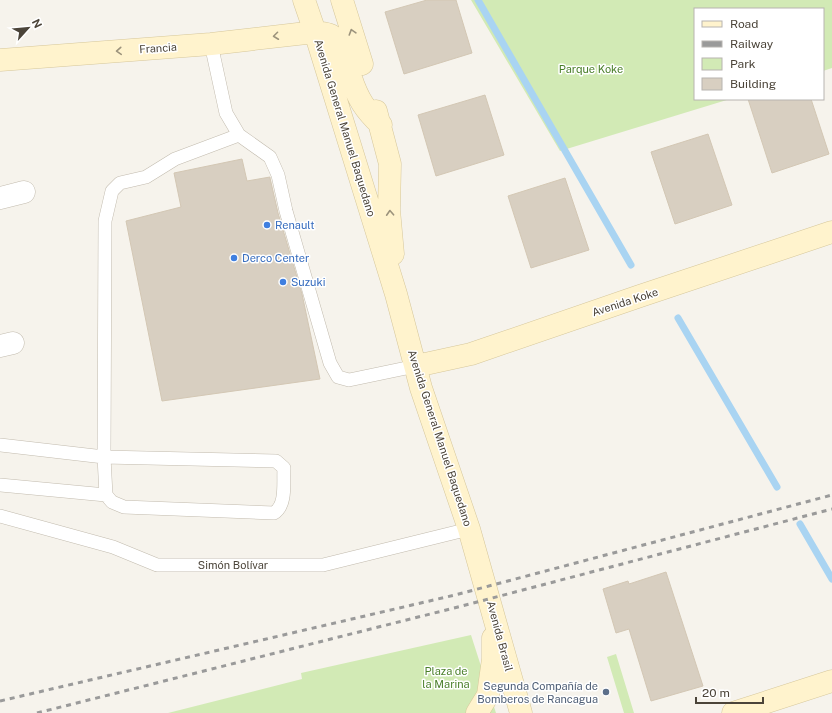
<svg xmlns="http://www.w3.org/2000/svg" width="832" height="713" viewBox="0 0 832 713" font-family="'Public Sans',sans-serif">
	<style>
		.green { fill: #d2eab5 }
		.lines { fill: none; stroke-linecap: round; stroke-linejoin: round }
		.stream { stroke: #a9d4f2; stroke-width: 7 }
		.building { fill: #d8cfc1; stroke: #d3c7b4 }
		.lane-casing { stroke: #c2bbae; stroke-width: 14 }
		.street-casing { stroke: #c2bbae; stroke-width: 23 }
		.secondary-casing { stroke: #d6c79b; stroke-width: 23 }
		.lane { stroke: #fff; stroke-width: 13 }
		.street { stroke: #fff; stroke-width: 22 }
		.secondary { stroke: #fff3cd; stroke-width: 22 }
		.rail { stroke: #9a9a9a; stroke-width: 3; stroke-dasharray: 5 5; stroke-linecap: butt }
		.oneway { stroke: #9c937c }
		.shop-dot { fill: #3f7fe0; stroke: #fff; stroke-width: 1.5 }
		.service-dot { fill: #5c6f8a; stroke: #fff; stroke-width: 1.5 }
		.labels { text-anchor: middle; stroke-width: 3; stroke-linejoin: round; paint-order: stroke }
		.street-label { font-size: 11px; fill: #4b4439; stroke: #fff }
		.park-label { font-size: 11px; fill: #4a7f2a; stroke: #fff }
		.shop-label { font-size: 11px; fill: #366cbe; stroke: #fff; text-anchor: start }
		.service-label { font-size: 11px; fill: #4e5e75; stroke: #fff; text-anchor: end }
	</style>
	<rect width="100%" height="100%" fill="#f6f3ec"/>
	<path class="green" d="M471,0H832V68L823,71V9H695V99H730L560,151Z
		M471,635L496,713H168L302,679L301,673Z
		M616,654L634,713H624L607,657Z"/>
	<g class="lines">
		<path class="stream" d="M478,0L631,265
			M678,318L777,487
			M800,524L832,579"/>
	</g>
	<path class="building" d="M427,0H456L472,53L404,74L385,12Z
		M485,95L504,155L436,176L418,115Z
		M748,99H811L829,154L772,173Z
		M708,134L732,205L675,224L651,152Z
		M242,159L247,181L270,177V178L278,213L302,294L320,379L162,401L126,221L181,207L174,173Z
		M565,178L589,250L531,268L508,196Z
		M666,572L703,686L651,701L629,629L616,633L603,589L628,581L629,584Z"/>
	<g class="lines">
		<g class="lane-casing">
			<path id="lane" d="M211,44L226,113L239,135L270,157L278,175L286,211L330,363L338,377L349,380L416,366
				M0,445L104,457L105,221L112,191L120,183L146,177L175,159L239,135
				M104,457L276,461L284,468C283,482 287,505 274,513L124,507L112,502L106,495Z
				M0,485L106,495
				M0,516L113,547L157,565H323L469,529"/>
		</g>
		<g class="street-casing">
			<path id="street" d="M0,198L24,192
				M0,346L13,343"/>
		</g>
		<g class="secondary-casing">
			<path id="secondary" d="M304,0L315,32L396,294L421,388L469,529L521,713
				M342,0L362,64
				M0,60L211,44L315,32C323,33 331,33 337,40C346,50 347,66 351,78C358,99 365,110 381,125
				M376,111L390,164L389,210L393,254
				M416,366L471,354L640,296L832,232
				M477,713L488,695L493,659V638
				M733,713L832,681"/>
		</g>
		<use href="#lane" class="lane"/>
		<use href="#street" class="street"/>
		<use href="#secondary" class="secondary"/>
		<path class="rail" d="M0,701L455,595L832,495
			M37,713L458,607L832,509"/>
	</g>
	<defs><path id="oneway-chevron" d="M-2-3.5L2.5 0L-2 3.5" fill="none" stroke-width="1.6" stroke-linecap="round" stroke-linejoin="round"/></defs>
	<g class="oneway">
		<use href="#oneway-chevron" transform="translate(352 32) rotate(-107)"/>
		<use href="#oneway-chevron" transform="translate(276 36) rotate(173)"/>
		<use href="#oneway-chevron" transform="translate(119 51) rotate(176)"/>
		<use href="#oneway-chevron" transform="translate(390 213) rotate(-93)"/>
	</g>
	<g class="shop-dot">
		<circle cx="267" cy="225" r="4"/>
		<circle cx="234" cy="258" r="4"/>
		<circle cx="283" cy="282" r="4"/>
	</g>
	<circle class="service-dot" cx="606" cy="692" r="4"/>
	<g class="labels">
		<g class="street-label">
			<text transform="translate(158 48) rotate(-4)" y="4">Francia</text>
			<text transform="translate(345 128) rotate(73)" y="4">Avenida General Manuel Baquedano</text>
			<text transform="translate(625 302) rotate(-18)" y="4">Avenida Koke</text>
			<text transform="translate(440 438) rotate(72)" y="4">Avenida General Manuel Baquedano</text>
			<text x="233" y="569">Simón Bolívar</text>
			<text transform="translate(500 636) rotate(75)" y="4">Avenida Brasil</text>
		</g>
		<g class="park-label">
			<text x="591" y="73">Parque Koke</text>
			<text x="446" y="675">Plaza de<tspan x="446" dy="13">la Marina</tspan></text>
		</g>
		<g class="shop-label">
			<text x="275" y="229">Renault</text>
			<text x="242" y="262">Derco Center</text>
			<text x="291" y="286">Suzuki</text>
		</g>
		<g class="service-label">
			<text x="598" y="690">Segunda Compañía de<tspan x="598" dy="13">Bomberos de Rancagua</tspan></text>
		</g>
	</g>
	<rect x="694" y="8" width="130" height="92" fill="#ffffff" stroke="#b7b4b0"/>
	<rect x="702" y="21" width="20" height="6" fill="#fff3cd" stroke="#b7b4b0"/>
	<text x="730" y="28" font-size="12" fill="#4b4439">Road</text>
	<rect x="702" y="41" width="20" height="6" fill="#9a9a9a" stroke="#b7b4b0"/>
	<text x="730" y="48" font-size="12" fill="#4b4439">Railway</text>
	<rect x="702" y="58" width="20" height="12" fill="#d2eab5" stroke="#b7b4b0"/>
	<text x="730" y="68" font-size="12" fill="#4b4439">Park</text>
	<rect x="702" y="78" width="20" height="12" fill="#d8cfc1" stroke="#b7b4b0"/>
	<text x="730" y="88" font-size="12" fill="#4b4439">Building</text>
	<g transform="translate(28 28) rotate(63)" stroke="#ffffff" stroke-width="3" paint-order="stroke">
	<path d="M0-3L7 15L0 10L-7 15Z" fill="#4b4439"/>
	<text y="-6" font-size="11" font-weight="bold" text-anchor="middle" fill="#4b4439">N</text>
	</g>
	<path d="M696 697v6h67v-6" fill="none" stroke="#4b4439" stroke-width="2"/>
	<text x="702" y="697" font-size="12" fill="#4b4439" stroke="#ffffff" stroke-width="3" paint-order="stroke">20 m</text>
</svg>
